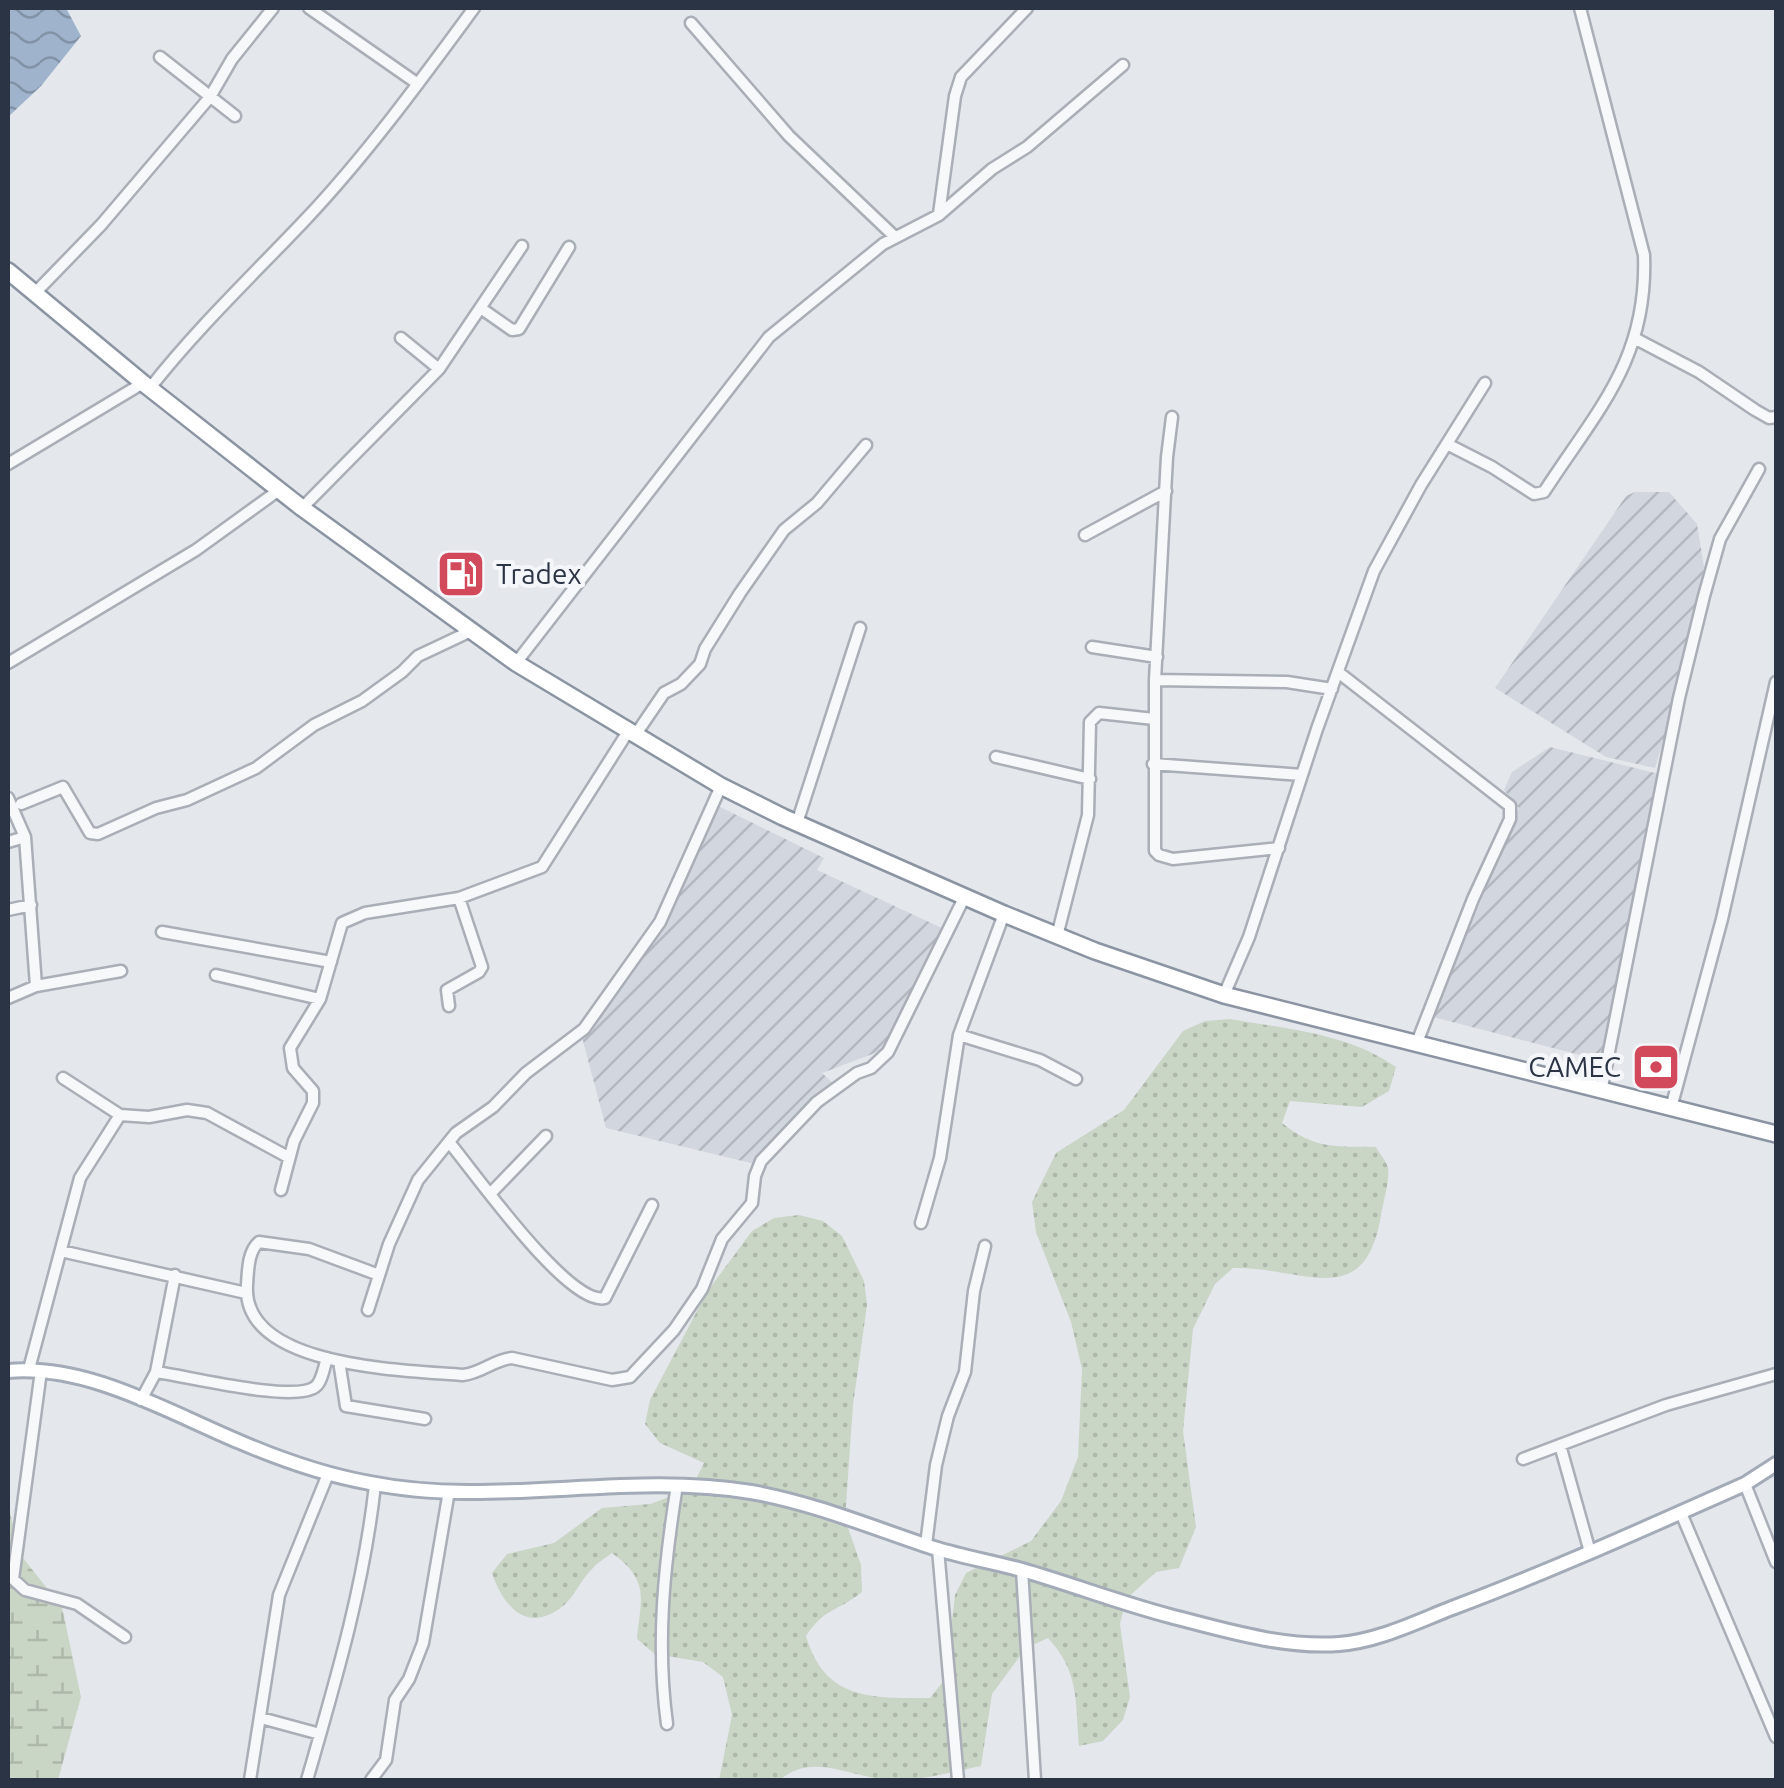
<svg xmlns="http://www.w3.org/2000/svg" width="1784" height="1788" viewBox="0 0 1784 1788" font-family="Ubuntu,sans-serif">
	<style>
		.industrial { fill: url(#industrial-furrows) }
		.grass { fill: url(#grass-dots) }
		.wetland { fill: url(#wetland-marsh) }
		.water { fill: url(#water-waves) }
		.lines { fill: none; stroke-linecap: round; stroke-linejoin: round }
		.minor-casing { stroke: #a9aeb7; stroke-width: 15 }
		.major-casing { stroke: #a3abb8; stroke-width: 18 }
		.highway-casing { stroke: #8b94a3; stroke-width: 20 }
		.minor { stroke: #f7f8fa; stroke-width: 10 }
		.major { stroke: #fff; stroke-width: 12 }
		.highway { stroke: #fff; stroke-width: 15 }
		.labels { text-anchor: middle; stroke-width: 8; stroke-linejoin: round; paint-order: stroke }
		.poi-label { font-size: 28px; fill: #2b3445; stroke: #f4f6f9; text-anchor: start }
	</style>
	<defs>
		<pattern id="industrial-furrows" width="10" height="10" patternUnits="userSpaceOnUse" patternTransform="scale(2.5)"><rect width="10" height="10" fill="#d2d6de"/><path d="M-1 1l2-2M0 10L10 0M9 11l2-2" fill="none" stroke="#b4b8c0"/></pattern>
		<pattern id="grass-dots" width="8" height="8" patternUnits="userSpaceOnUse" patternTransform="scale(2.5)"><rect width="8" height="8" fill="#c9d6c5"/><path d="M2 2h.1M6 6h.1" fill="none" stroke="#adb8ab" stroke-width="1.8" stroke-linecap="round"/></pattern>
		<pattern id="wetland-marsh" width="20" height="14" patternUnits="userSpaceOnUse" patternTransform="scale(2.5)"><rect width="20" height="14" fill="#c9d6c5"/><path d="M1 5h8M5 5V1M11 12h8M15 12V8" fill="none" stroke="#adb8ab"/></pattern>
		<pattern id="water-waves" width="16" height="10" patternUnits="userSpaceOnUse" patternTransform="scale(2.5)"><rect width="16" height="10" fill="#9fb4cc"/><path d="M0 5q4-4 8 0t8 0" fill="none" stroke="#8293a7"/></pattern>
	</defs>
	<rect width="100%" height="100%" fill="#e4e7ec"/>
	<path class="industrial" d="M1635,492H1669L1697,524L1704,567L1683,676L1655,768L1606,757L1495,688L1626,496Z
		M1550,747L1659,774L1607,1062L1433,1017L1519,808L1504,790L1512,772Z
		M716,805L824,858L817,870L944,929L883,1050L822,1073L833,1083L755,1164L606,1128L582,1037L672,912Z"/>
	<path class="grass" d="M1230,1019C1287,1029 1348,1033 1396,1067L1389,1091L1362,1107L1290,1101L1282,1123C1316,1150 1335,1146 1376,1147C1379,1153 1387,1162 1388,1168C1390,1181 1383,1202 1381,1215C1365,1314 1303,1266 1233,1268L1215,1284L1193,1329L1183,1431L1196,1527L1179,1568L1156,1572L1126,1599L1120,1624L1130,1697L1123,1720L1103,1741L1079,1746C1075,1701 1080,1673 1048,1638L1026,1648L992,1694L981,1766C955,1771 928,1779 902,1780C856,1783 816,1749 780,1780H719L732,1715L723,1677L703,1662L655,1654L637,1639C641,1597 650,1581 612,1553C606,1558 598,1562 593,1568C581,1579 575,1596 563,1606C527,1635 503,1606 492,1573L507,1554L554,1543L602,1508L650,1504L691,1489L704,1463L660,1443L645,1424L650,1400L707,1292L752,1231L774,1218L799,1215L823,1221L842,1236L864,1281L867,1305L853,1405L845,1519L861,1565L862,1592C837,1612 824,1608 806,1636C825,1701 872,1698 930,1698L945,1679L955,1595L966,1573L1031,1541L1061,1501L1078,1457L1082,1369L1071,1322L1036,1232L1032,1202L1056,1153L1124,1110L1183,1031L1205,1021Z"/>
	<path class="wetland" d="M8,1503L19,1553L62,1607L81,1697L58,1780H8Z"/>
	<path class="water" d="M8,8H66L81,36L41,86L8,117Z"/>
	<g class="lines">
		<g class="minor-casing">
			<path id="minor" d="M309,8L418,84
				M691,23L789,136L895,237
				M160,57L235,116
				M939,214L955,96L961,77L1027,8
				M35,293L101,225L210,97L232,59L273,8
				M482,309L512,330L519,329L569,247
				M401,338L439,369
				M1636,339L1699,372L1755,410L1769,418L1776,417
				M150,388C198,327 253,275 306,219C368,153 421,80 474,8
				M1172,417L1167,457L1155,680V851L1159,855L1173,859L1279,848
				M1447,444L1492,467L1534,494L1544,492C1597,410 1648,360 1644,255L1580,8
				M8,464L143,383
				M302,508L439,369L522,246
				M1085,535L1166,491
				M1092,647L1157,657
				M8,663L196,550L279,490
				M516,663L769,337L883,244L939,215L992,169L1027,147L1123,65
				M1338,672L1510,806V819L1473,899L1416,1045
				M1155,680L1287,682L1332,689
				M636,734L664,693L681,684L700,664L705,649L740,593L784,530L817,503L866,445
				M996,757L1090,779
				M1153,764L1302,775
				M8,798L25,837L36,986
				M21,804L63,787L90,833L98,834L156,808L187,800L256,768L314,725L362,701L402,672L418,656L471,631
				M797,823L860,628
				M8,842L25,837
				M8,910L31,905
				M162,932L331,962
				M1057,936L1088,815L1090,722L1099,713L1154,719
				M216,975L320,999
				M1224,995L1249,937L1317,729L1374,571L1421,485L1485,383
				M8,998L36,986L121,971
				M449,1006L447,990L479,972L482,967L459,898
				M959,1035L1040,1060L1076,1079
				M63,1078L120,1115L149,1117L187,1110L207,1113L288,1157
				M1601,1092L1679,698L1704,596L1720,539L1759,469
				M1671,1108L1722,919L1776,682
				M449,1142C474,1172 569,1307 605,1298L652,1205
				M281,1190L294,1141L313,1103V1091L293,1068L290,1048L320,999L342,923L365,913L459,898L542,867L629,730
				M491,1193L546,1136
				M921,1223L940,1158L959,1035L1004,914
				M61,1251L246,1293
				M379,1275L309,1249L259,1242C248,1251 248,1270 247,1285C241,1368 405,1370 463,1375C482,1373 495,1359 512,1358L612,1380L630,1377L674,1330L702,1289L722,1239L752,1203L755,1176L761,1161L817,1102L857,1073L871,1068L888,1052L964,898
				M368,1310L389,1244L418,1180L456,1133L493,1107L526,1073L584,1029L660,922L721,786
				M339,1361L346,1406L425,1419
				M29,1369L80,1178L120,1115
				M41,1371L13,1579L25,1590L77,1604L125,1637
				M156,1372C186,1376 293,1403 315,1387C322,1382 324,1367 327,1358
				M141,1400L156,1372L175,1275
				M1560,1445L1590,1552
				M1523,1459L1666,1405L1776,1374
				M1745,1484L1776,1562
				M1681,1513L1776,1737
				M926,1545L936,1465L948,1416L965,1372L974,1291L985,1246
				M938,1549L958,1780
				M1022,1570L1035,1780
				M261,1718L320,1734
				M667,1724C656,1643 664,1566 677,1485
				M250,1780L279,1595L328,1474
				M307,1780C335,1683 364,1586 375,1485
				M371,1780L386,1760L395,1700L409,1679L423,1643L449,1491"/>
		</g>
		<g class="major-casing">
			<path id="major" d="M8,1371C88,1364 168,1412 240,1442C282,1460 325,1475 370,1483C495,1508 625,1471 751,1492C814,1503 873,1528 934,1548C963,1557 993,1562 1022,1570C1071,1584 1120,1603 1170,1616C1224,1630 1283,1648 1339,1644C1378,1641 1416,1622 1452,1608C1551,1571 1648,1527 1745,1484L1776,1464"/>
		</g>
		<g class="highway-casing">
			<path id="highway" d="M8,271L143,383L302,508L516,663L721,786L783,817L1004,914L1095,951L1224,995L1776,1134"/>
		</g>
		<use href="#minor" class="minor"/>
		<use href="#major" class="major"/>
		<use href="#highway" class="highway"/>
	</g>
	<defs>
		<g id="fuel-square" transform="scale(2.5)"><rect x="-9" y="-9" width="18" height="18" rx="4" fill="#d1495b" stroke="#f4f6f9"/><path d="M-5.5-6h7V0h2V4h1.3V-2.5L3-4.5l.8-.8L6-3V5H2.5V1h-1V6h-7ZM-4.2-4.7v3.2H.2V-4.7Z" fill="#fff"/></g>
		<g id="bank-square" transform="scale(2.5)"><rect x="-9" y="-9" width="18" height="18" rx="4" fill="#d1495b" stroke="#f4f6f9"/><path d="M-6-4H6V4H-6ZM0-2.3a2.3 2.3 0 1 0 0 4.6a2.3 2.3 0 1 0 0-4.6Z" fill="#fff"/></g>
	</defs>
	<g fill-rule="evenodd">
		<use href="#fuel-square" x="461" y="574"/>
		<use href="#bank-square" x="1656" y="1067"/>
	</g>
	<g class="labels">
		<g class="poi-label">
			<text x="496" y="584">Tradex</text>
			<text x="1621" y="1077" text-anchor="end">CAMEC</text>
		</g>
	</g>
	<rect width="1784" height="1788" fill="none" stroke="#2b3445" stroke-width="20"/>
</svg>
